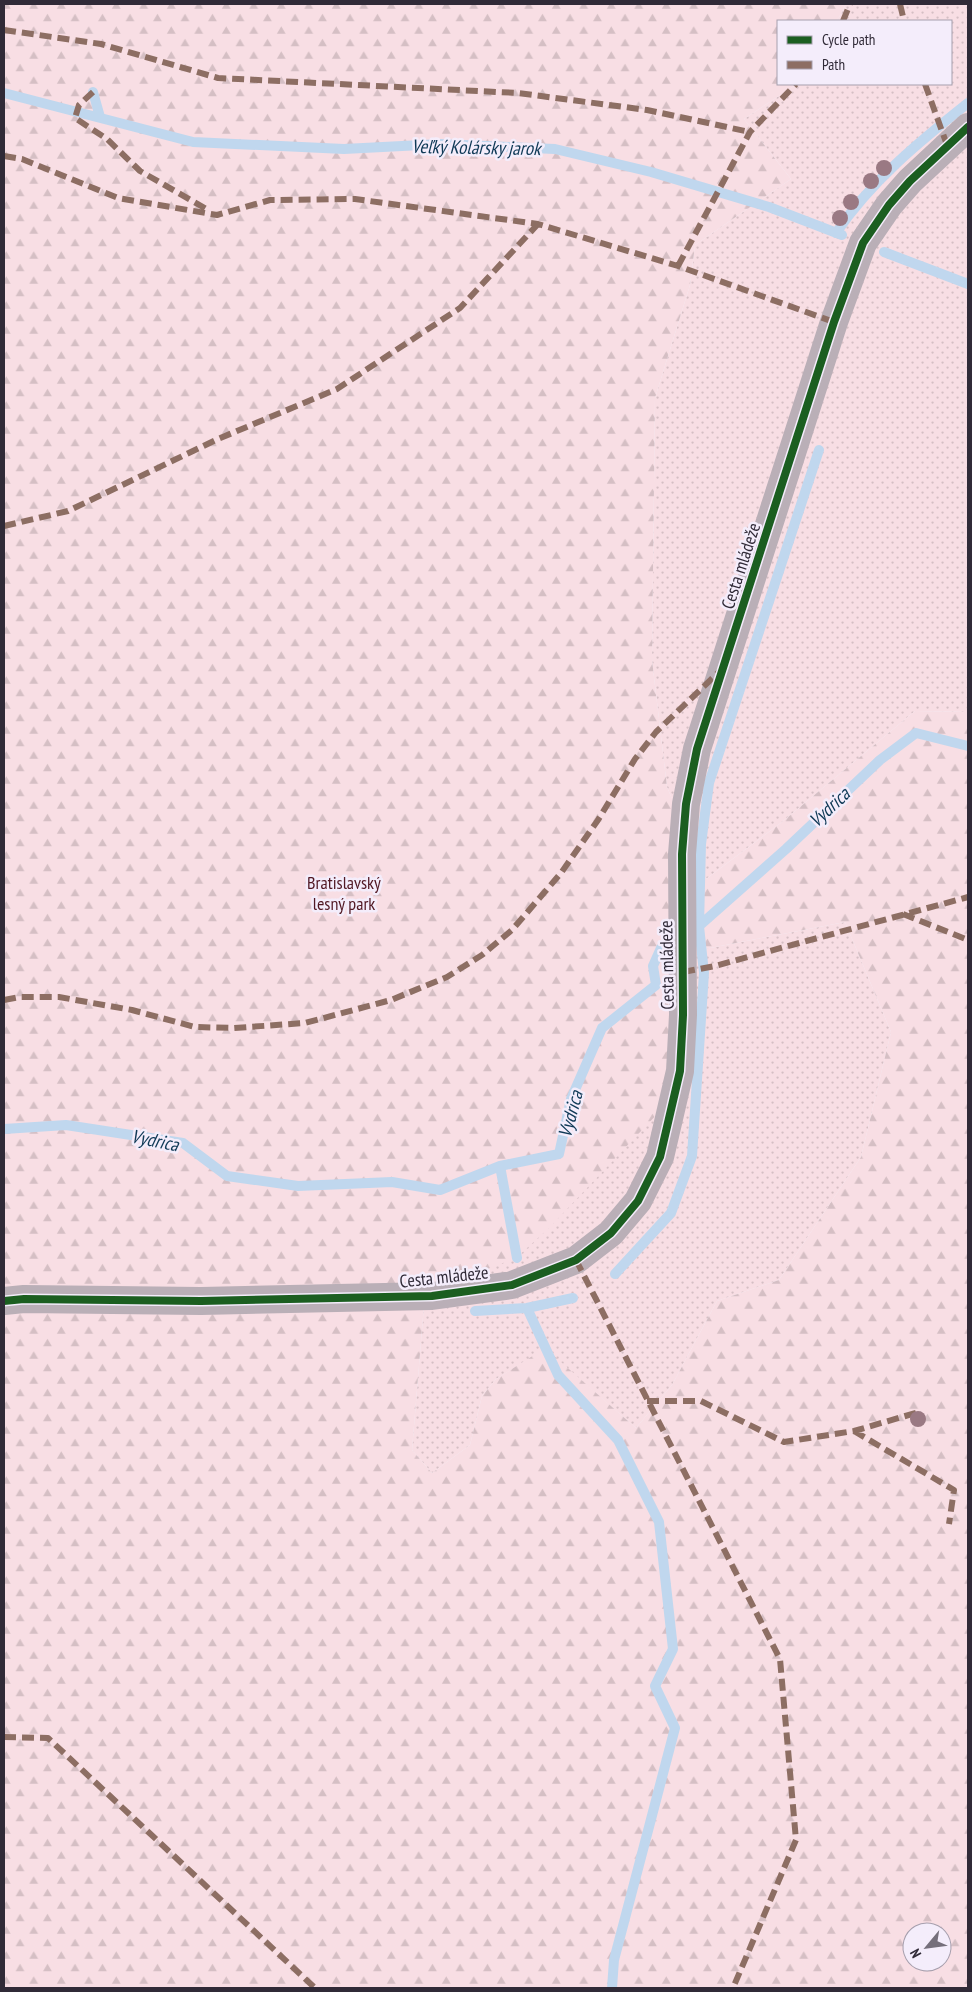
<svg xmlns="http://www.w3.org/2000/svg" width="972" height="1992" viewBox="0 0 972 1992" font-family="'PT Sans Narrow',sans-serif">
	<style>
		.grass { fill: url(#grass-dots) }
		.forest { fill: url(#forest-firs); fill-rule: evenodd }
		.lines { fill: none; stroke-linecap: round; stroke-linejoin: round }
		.stream { stroke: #c0d7ee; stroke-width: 10 }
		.path { stroke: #b4adb3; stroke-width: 3; stroke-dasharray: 4 4; stroke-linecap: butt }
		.street { stroke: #baafb7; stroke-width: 28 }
		.quiet { stroke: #8d6e63; stroke-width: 6; stroke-dasharray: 12 6; stroke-linecap: butt }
		.cycleway-casing { stroke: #f4edfb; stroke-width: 11 }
		.cycleway { stroke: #1b5e20; stroke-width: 8 }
		.tree { fill: #9a7983 }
		.labels { text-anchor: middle; stroke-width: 5; stroke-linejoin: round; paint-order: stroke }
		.street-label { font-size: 18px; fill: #302a37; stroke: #f4edfb }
		.park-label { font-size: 18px; fill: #511823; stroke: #f4edfb }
		.water-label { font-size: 19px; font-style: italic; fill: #0f3956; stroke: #f4edfb }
	</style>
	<defs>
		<pattern id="grass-dots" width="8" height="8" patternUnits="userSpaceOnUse" patternTransform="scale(1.25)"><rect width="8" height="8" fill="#f8dee4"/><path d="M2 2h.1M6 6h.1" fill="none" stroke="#d5bfc4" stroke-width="1.8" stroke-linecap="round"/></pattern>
		<pattern id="forest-firs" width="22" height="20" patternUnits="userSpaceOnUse" patternTransform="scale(1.25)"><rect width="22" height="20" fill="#f8dee4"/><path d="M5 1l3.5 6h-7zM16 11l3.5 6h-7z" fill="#d5bfc4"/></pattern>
	</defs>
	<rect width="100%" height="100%" fill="#f4f0f8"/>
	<path class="grass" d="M846,4H968V712L915,711L782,822L706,879L667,787L652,660L655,398L690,285L695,245L791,179L744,119L797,84H951V21H837Z
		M845,922L891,1032L861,1157L779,1280L717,1301L672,1385L636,1428L545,1349L496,1379L482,1396L470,1445L432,1473L412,1450L425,1293L676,969L705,949Z"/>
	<path class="forest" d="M4,4H846L837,21H778V84H797L744,119L791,179L695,245L690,285L655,398L652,660L667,787L706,879L782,822L915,711L968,712V1988H4ZM845,922L891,1032L861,1157L779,1280L717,1301L672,1385L636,1428L545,1348L496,1379L482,1396L470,1445L432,1473L412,1450L425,1293L516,1258L549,1228L661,1110L676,1012V969L705,949ZM912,1932H942V1962H912Z"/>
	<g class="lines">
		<path class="stream" d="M93,92L100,117
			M4,93L193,142L344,149L441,144L555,149L651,172L769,207L842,235
			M836,233C871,181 920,141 968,103
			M884,252L968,284
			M4,1129L66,1125L183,1143L227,1176L298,1186L392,1182L440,1190L500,1166L559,1154L571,1099L602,1028L656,985L653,966L661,948L699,926L786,849L880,760L916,733L968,746
			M500,1166L517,1258
			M615,1274L671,1213L692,1156L704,973L699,926L701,844L709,783L819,450
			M527,1308L558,1375L618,1440L659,1522L673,1649L655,1686L675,1728L614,1960L612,1988
			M475,1311L527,1308L573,1298"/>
		<path class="path" d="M919,1412L921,1416"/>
		<path class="street" d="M4,1301L24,1299L201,1301L432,1296L512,1285L576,1260L611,1233L638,1201L660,1157L680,1071L683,1015L682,854L686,804L697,749L834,322L863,243L889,205L910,181L968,127"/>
		<path class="quiet" d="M900,4L904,21
			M843,21L850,4
			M4,30L101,44L218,78L518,93L647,110L750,132
			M925,84L947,145
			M93,92L79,105L75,118L107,139L140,171L210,211
			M4,156L22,159L118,198L217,215L270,200L355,199L538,224L678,266L834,322
			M678,266L750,132L796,84
			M4,526L68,511L218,439L337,389L460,308L538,224
			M903,914L968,940
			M683,972L715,966L968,897
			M4,1000L20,997H59L132,1010L195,1027L234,1028L305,1023L391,1000L447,977L482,955L512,930L561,873L598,820L635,759L656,732L721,670
			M576,1260L780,1659L796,1840L733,1988
			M647,1401H701L784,1442L854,1431L919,1412
			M854,1431L954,1490L949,1524
			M4,1737L48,1738L315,1988"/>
		<g class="cycleway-casing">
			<path id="cycleway" d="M4,1301L24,1299L201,1301L432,1296L512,1285L576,1260L611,1233L638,1201L660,1157L680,1071L683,1015L682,854L686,804L697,749L834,322L863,243L889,205L910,181L968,127"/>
		</g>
		<use href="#cycleway" class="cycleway"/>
	</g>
	<g class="tree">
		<circle cx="884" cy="168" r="8"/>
		<circle cx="871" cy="181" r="8"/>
		<circle cx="851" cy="202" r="8"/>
		<circle cx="840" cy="218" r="8"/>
		<circle cx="918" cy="1419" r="8"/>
	</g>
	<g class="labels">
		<g class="street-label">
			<text transform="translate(741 566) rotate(-72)" y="6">Cesta mládeže</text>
			<text transform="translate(667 965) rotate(-91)" y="6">Cesta mládeže</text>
			<text transform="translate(444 1277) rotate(-6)" y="6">Cesta mládeže</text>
		</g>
		<g class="park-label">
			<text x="344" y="889">Bratislavský<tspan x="344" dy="21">lesný park</tspan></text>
		</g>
		<g class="water-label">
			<text transform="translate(476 147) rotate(1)" y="7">Veľký Kolársky jarok</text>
			<text transform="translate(829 807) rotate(-43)" y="7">Vydrica</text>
			<text transform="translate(570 1114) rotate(-75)" y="7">Vydrica</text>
			<text transform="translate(155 1140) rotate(11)" y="7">Vydrica</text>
		</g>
	</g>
	<rect width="972" height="1992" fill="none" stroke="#302a37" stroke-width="10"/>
	<rect x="777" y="20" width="175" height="65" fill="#f4edfb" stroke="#a69fad"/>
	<rect x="787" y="36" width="25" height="8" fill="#1b5e20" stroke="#a69fad"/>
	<text x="822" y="45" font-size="15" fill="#302a37">Cycle path</text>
	<rect x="787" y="61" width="25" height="8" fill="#8d6e63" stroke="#a69fad"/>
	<text x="822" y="70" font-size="15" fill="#302a37">Path</text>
	<g transform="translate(927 1947) rotate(241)"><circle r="24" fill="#f4edfb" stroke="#a69fad"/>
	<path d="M0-4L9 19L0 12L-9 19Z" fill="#756f7b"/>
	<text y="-8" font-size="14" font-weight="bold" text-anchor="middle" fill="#302a37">N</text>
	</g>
</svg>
